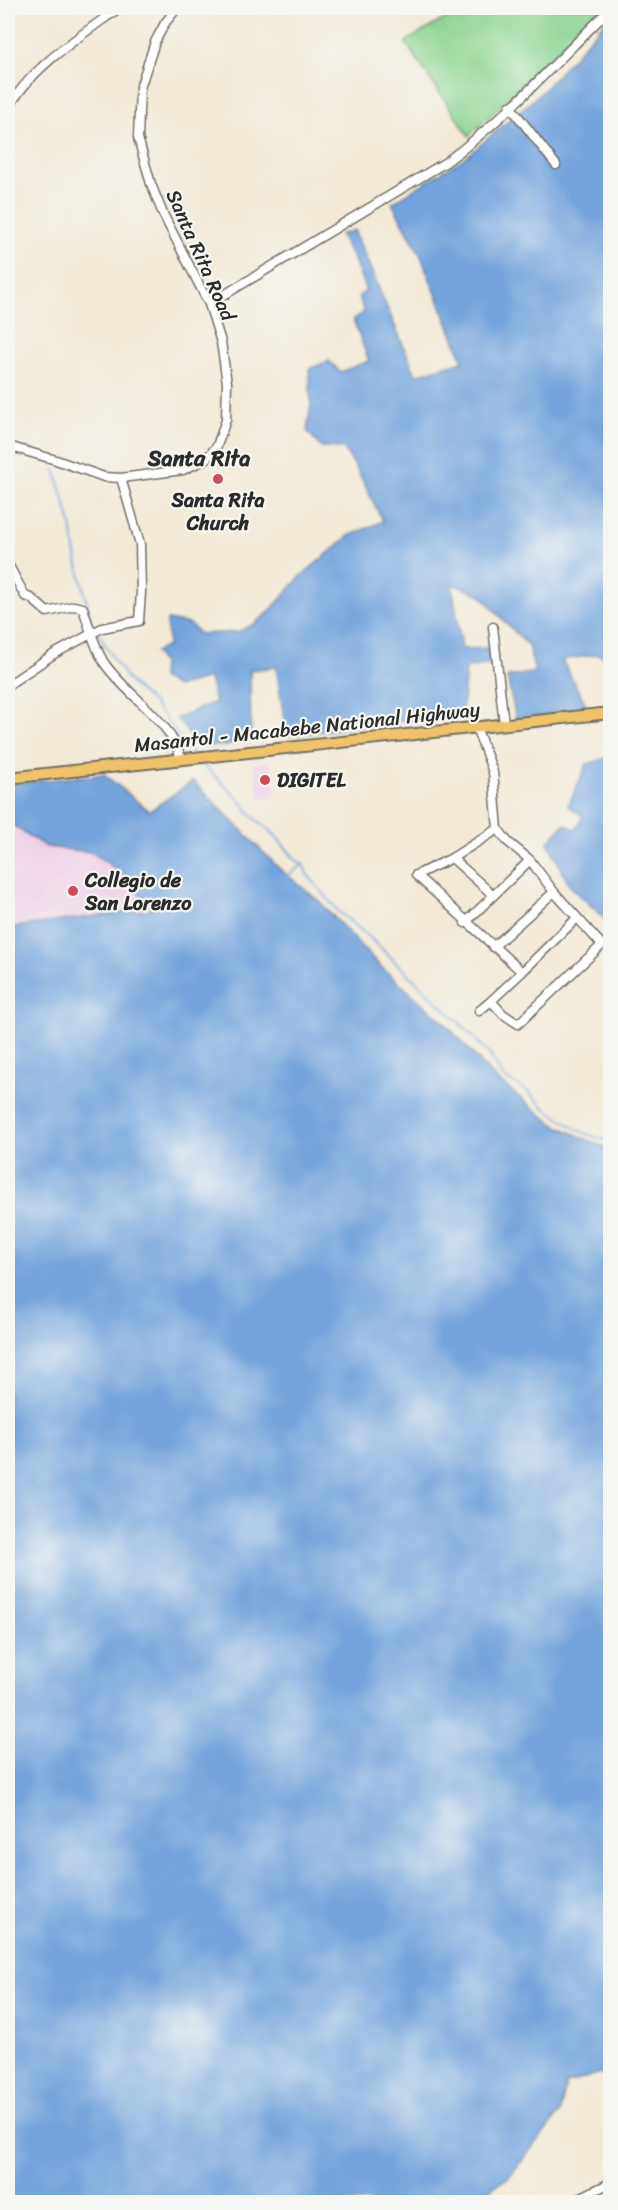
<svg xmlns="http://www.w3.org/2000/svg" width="618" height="2210" viewBox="0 0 618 2210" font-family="Sriracha,sans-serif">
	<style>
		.built { fill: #eed0e7 }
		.green { fill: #8bd591; stroke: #5b805e; stroke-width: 1.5 }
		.water { fill: #73a4dd; stroke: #4f6884; stroke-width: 1.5 }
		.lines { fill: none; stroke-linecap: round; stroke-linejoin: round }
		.stream { stroke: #73a4dd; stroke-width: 2 }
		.minor-casing { stroke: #716e67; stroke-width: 11 }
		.major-casing { stroke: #716e67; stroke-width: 14 }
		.minor { stroke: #fff; stroke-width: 8 }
		.major { stroke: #efc469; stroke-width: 10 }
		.poi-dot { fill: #d1495b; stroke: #f6f6f2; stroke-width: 2 }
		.labels { text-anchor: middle; stroke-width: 4.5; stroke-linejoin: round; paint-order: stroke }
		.street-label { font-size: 20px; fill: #2b2b2b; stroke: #f6f6f2 }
		.poi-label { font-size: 20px; font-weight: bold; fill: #2b2b2b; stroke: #f6f6f2; text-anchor: start }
		.quarter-label { font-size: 22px; font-weight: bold; fill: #2b2b2b; stroke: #f6f6f2 }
	</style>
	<rect width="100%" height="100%" fill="#f6f6f2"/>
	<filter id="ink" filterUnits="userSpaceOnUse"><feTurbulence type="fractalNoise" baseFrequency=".0167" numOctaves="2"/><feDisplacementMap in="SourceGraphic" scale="12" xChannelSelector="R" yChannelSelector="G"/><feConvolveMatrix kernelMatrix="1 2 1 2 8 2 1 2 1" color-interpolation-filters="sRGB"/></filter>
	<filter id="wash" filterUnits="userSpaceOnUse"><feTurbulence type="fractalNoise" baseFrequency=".008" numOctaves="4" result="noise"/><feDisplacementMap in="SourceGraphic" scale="24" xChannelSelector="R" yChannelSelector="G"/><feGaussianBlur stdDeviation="1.35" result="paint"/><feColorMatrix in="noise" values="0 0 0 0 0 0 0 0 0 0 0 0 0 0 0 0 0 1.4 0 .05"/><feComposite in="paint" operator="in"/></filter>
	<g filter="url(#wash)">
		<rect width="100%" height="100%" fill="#f3e9d7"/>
		<path class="built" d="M270,761L276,796L260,799L253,764Z
			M8,822L46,847L91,852L122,873L153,909L8,928Z"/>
		<path class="green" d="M463,8H601L469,136L405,42Z"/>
		<path class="water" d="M610,16V661L598,654L562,660L589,710L516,719L507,677L535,672L528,645L504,621L481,595L452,584L462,649L488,648L491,664L466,668L462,713L287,736L276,667L250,670L251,736L226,746H198L176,718L215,702L209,678L177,687L161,678L162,663L155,652L168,646L167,620L190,624L200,634L238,632L252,625L267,614L302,575L349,536L383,521L355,466L343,448L321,447L307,431L311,404L309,369L329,361L340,372L369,361L353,319L364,313L359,296L366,291L354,260L340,235L354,230L416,375L463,361L420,254L392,203L466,157L543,91Z
			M610,757V924L569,885L548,842L565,824L576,830L583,816L568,806L587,764Z
			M104,774L149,811L193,781L279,868L319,901L380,966L442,1020L495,1078L555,1125L604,1147L610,1145V2081L601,2073L566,2084L560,2113L509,2177L471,2202H8V928L152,909L122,873L91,852L46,847L8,822V784Z"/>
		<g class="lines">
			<path class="stream" d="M55,469L71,524L77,561L91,620L96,628
				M98,633L114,660L131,684L152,702L194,755
				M200,762L239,799L253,817L272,832L296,860L303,864L307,874L338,911L369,937L468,1031L490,1055L503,1077L527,1091L546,1109L576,1129L594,1137L610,1140
				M286,877L303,864"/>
		</g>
	</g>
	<g filter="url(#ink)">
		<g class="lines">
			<g class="minor-casing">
				<path id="minor" d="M510,106L556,165
					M8,110C27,70 83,34 119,8
					M209,304L446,162C506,118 557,61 610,9
					M8,446L56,460L104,477L121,478L183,470L206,459L217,446L226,420L227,383L221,342L209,304L163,214L151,184L138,138L140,88L155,42L165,23L177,8
					M8,564L25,596L31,598L47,612L74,606L83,608C88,623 96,652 105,664C128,697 169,718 181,758
					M493,627L504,724
					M8,685L54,654L102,628L139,621L141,592L140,544L121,478
					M476,727L493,772L498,829L507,841L530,860L554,892L602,945L518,1024L503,1014L491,1001L522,972L416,875L452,858L498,829
					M452,858L493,895
					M465,923L530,860
					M493,947L554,892
					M522,972L577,918
					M479,1011L491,1001
					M571,2202L610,2183"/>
			</g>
			<g class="major-casing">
				<path id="major" d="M8,778L610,713"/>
			</g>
			<use href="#minor" class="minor"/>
			<use href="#major" class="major"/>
		</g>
	</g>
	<g class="poi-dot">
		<circle cx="218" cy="479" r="6"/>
		<circle cx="265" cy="780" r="6"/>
		<circle cx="73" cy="891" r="6"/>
	</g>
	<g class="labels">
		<g class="street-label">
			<text transform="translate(201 255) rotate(66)" y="7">Santa Rita Road</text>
			<text transform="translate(307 727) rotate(-6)" y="7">Masantol - Macabebe National Highway</text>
		</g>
		<g class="poi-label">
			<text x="218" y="507" text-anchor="middle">Santa Rita<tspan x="218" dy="23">Church</tspan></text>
			<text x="277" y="787">DIGITEL</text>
			<text x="85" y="887">Collegio de<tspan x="85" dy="23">San Lorenzo</tspan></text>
		</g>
		<g class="quarter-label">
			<text x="199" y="466">Santa Rita</text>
		</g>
	</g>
	<rect width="618" height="2210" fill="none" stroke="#f6f6f2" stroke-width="30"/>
</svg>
